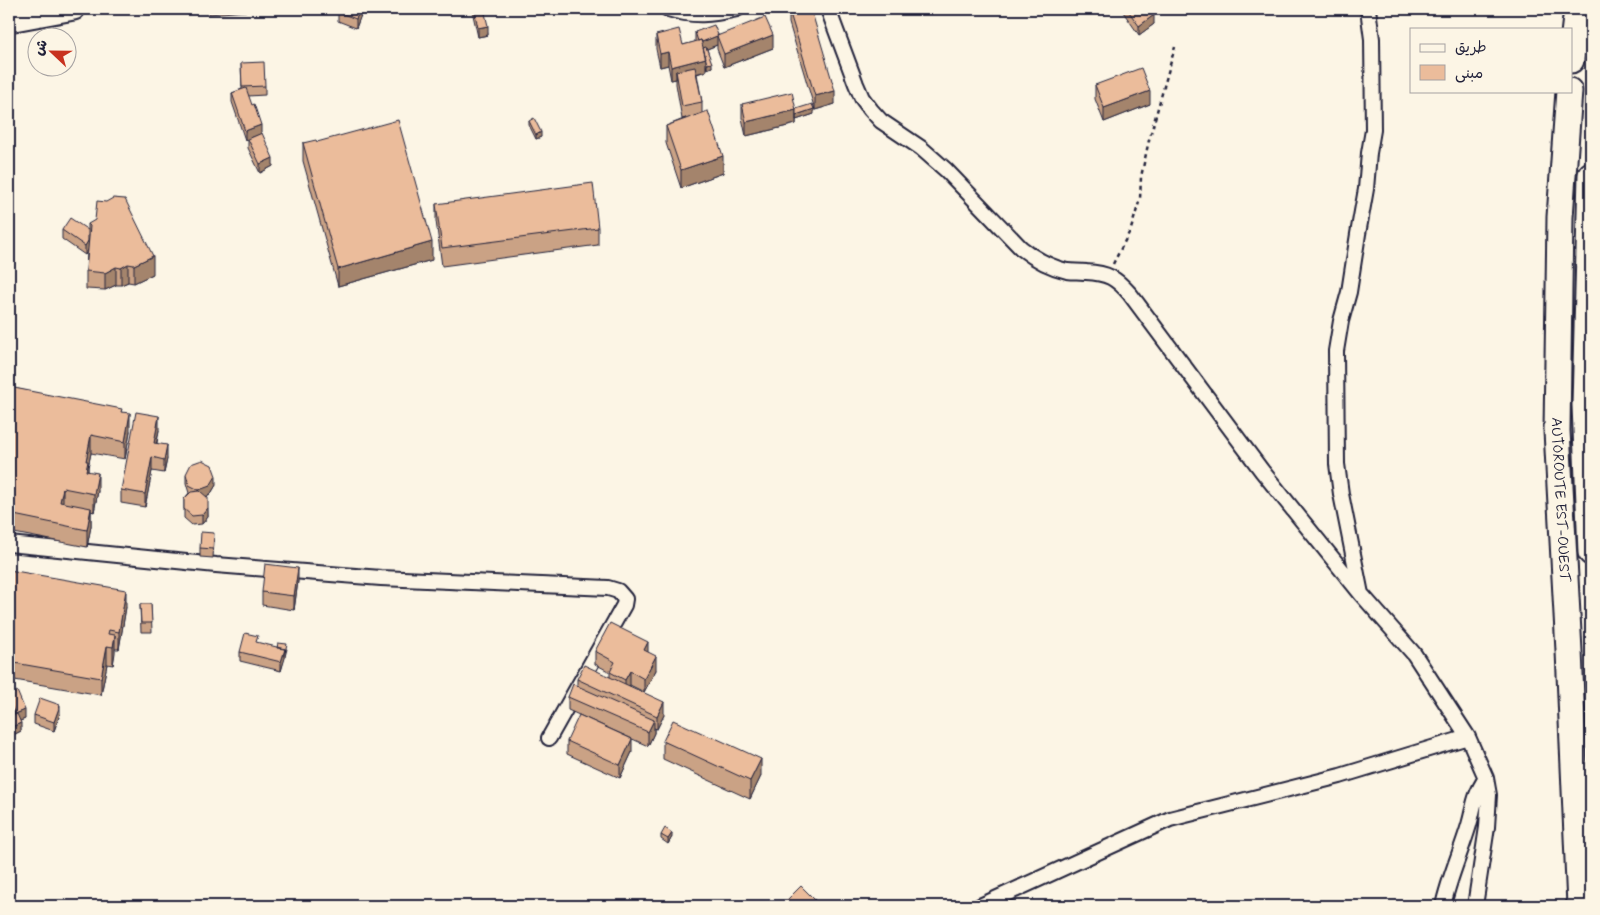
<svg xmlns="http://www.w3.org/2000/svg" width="1600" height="915" viewBox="0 0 1600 915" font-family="Mynerve,'Playpen Sans Arabic',sans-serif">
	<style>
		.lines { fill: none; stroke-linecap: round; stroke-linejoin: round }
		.street-casing { stroke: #22223b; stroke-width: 18 }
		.primary-casing { stroke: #22223b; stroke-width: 25 }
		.highway-casing { stroke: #22223b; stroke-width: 29 }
		.path { stroke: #22223b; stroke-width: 2.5; stroke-dasharray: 4 4; stroke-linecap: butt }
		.street { stroke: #fcf5e5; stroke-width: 14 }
		.primary { stroke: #fcf5e5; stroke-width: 21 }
		.highway { stroke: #fcf5e5; stroke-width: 25 }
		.wall { fill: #caa285; stroke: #22223b }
		.shaded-wall { fill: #a4846c; stroke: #22223b }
		.building { fill: #ebbc9b; stroke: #22223b }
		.labels { text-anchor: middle; stroke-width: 4; stroke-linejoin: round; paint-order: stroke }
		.street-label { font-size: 15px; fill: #22223b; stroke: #fcf5e5 }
	</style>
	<rect width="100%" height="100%" fill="#fcf5e5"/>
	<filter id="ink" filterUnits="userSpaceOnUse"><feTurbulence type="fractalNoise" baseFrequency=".02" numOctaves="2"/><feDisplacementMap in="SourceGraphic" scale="10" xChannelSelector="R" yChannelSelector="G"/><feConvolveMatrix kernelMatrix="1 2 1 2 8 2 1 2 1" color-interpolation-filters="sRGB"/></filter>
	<g filter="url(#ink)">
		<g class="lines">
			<g class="street-casing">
				<path id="street" d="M668,9C694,17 711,15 737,9
					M828,9L856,84L862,98L871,110L881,121L921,148L946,170L1021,248C1035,259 1049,267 1067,271C1073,272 1080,271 1086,272C1108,273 1116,278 1130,294L1262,471L1362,595L1414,654L1468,737L1486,778L1489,795L1487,827L1475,906
					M9,544L216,565L381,578L608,588L618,591L625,599L624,605L549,738
					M1361,594L1341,494L1337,464L1336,351L1341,321L1349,292L1358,234L1366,189L1369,153L1373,130L1372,39L1368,9
					M980,906L1170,819L1340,776L1468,737
					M1443,906C1449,878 1461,852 1469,825C1475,804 1473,798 1486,778"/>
			</g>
			<g class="primary-casing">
				<path id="primary" d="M9,21L74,9"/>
			</g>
			<g class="highway-casing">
				<g id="highway">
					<path d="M1571,60L1577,9"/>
					<path id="s1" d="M1569,91L1560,217L1557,431L1569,651L1580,906"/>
					<path d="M1591,175L1585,405L1591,552"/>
				</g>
			</g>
			<path class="path" d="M1113,264L1131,229L1140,199L1141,177L1149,140L1175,47"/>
			<use href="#street" class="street"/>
			<use href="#primary" class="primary"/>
			<use href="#highway" class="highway"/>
		</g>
		<path class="wall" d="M209,9H246V11L209,14Z
			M363,9L356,28L338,21V12Z
			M473,9H484L488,35L478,37L473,15Z
			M1121,9H1149L1154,24L1139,35Z
			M789,10L835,104L815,110L789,23Z
			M695,32L718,35L773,48L724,67L717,49V45L707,49L712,67L707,69L706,65V71L697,74L702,102V113L723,173L681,188L666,143V126L686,118L682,119L676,84V79L671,80L668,65L660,67L656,49V35L683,45L695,42Z
			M241,63L265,86V95L248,96L273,166L260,173L248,148V139L250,138L245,140L232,102V93L242,89Z
			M1095,85L1150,104L1104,122L1095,99Z
			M742,104L796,109L814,114L796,120V119V124L746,136L742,118Z
			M529,121L541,137L536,139L529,125Z
			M317,142L432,260L338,286L303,161V143Z
			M436,204L598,228V245L442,266L436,221Z
			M88,224L153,274L134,283L128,282L121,285H116L105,290L86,289V271L87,251L85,255L62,239V230H88Z
			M9,387L122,412L130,431L125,459L91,453L88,467V471L98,491L94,512L91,511V526L87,547L9,532Z
			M159,430L157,443L167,459L164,473L152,471L145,507L121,503V490Z
			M186,474L216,485L210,495L207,497L208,517L202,524L192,525L184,518V499L189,493L186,483Z
			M214,542L213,558L200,557V548Z
			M9,570L126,607L119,649H115L113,665L107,664L101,695L9,679Z
			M298,581L294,610L262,605V592Z
			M140,604H151L152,632H141Z
			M258,643L277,648L287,649L281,671L240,661V652Z
			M595,651L648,652L656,670L644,692L630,685L629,686L664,715L657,729L654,728V733L648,746L568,710V697L577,686V679L610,677V672L595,664Z
			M9,695L25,719L20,721L21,731L9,737V716L10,717L12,716L10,712L9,713Z
			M60,714L54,731L34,724V715Z
			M567,741L632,752L620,778L567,754Z
			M663,741L761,776L750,799L663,759Z
			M661,835L672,837L668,844L661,839Z"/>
		<path class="shaded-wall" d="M360,9H363V10L356,28V19Z
			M1154,15V24L1139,35V26Z
			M488,26V35L478,37V28Z
			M773,35V48L724,67V54Z
			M717,36V45L702,51L699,43Z
			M668,52V65L660,67V54Z
			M706,58V71L677,79L676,71V79L671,80V67Z
			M712,63V67L707,69V64Z
			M835,91V104L815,110V96Z
			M1150,91V104L1104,122V108Z
			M814,109V114L796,120V115Z
			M796,110V124L746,136V122Z
			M261,125V134L245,140V131Z
			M541,132V137L536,139V135Z
			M723,156V173L681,188V170Z
			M273,158V166L260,173V164Z
			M89,239V248L85,255V246Z
			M432,242V260L338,286V269Z
			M153,256V274L134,283V265Z
			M128,264V282L121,285V268Z
			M116,267V285L105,290V273Z
			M130,413V431L125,459V442Z
			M159,416V430L154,456V443Z
			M91,435V453L88,467V479L86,489V461Z
			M167,445V459L164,473V460Z
			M152,457V471L145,507V494Z
			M98,473V491L94,512V494Z
			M216,476V485L210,495L199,499V490Z
			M63,488V506L60,502Z
			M91,508V526L87,547V530Z
			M208,508V517L202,524V515Z
			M298,568V581L294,610V596Z
			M126,590V607L119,649V632Z
			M115,635V653L113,665V647Z
			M648,642V655L644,650Z
			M107,646V664L101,695V678Z
			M285,649V658L281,671V662Z
			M656,656V670L644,692V679Z
			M630,671V685L625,694V680Z
			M664,702V715L657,729V716Z
			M10,703V712L9,713V704Z
			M60,705V714L54,731V722Z
			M25,710V719L15,723V714Z
			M654,720V733L648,746V732Z
			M21,723V731L9,737V728Z
			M632,739V752L620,778V765Z
			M761,759V776L750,799V781Z
			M672,833V837L668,844V839Z
			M815,900V906H808Z"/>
		<path class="building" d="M339,9H360L356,19L338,12Z
			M474,9H484L488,26L478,28Z
			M794,9H811L835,91L815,96L789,10Z
			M1127,9H1149L1154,15L1139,26Z
			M765,17L773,35L724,54L717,36Z
			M714,25L718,35L717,36L702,42L701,40L698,41L695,32Z
			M679,29L683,45L701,40L706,58L671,67L668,52L660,54L656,35Z
			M706,47L712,63L707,64L703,48Z
			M264,62L265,86L242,87L241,63Z
			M695,67L702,102L682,106L676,71Z
			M1141,68L1150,91L1104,108L1095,85Z
			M246,88L252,105L254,104L261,125L245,131L232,93Z
			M792,92L796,110L746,122L742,104Z
			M812,104L814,109L796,115V109Z
			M708,111L723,156L681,170L666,126Z
			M534,118L541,132L536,135L529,121Z
			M398,120L432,242L338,269L303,143L316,140L317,142Z
			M262,133L273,158L260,164L248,139Z
			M593,183L598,228L442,248L436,204Z
			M113,198L125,199L153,256L134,265L128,264L121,268L116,267L105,273L86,271L90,226L88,224L95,220L97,201L106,202Z
			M70,218L88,230V241L85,246L62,230Z
			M9,387L122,409L121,412L130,413L125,442L91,435L86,461H88L86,471L98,473L94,494L63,488L60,502L91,508L87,530L9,514Z
			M136,412L159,416L154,443L167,445L164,460L152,457L145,494L121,490Z
			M202,460L212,465L216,476L210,486L199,490L189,485L186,474L191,464Z
			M200,491L208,498V508L202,515L192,516L184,509V499L191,492Z
			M201,532L214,533L213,549L200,548Z
			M265,564L298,568L294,596L262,592Z
			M9,570L126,590L119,632L109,630L108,634L115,635L113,647L107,646L101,678L9,662Z
			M140,604H151L152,623H141Z
			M610,623L648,642L644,650L656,656L644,679L630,671L625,680L610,672L615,662L595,651Z
			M245,633L258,636L256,642L285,649L281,662L240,652Z
			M278,643L287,644L285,652V649L277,648Z
			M584,665L664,702L657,716L577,679Z
			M573,684L654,720L648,732L568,697Z
			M17,691L25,710L15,714L10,703L9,704V696L10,698L9,695Z
			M40,698L60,705L54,722L34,715Z
			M17,714L21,723L9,728V716L10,717Z
			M579,715L632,739L620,765L567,741Z
			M673,720L713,738V737L761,759L750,781L663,741Z
			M665,828L672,833L668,839L661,835Z
			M801,886L815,900L808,906H786L783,904Z"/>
	</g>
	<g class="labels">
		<g class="street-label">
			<text dy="5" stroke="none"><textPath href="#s1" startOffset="409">AUTOROUTE EST-OUEST</textPath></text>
		</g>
	</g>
	<rect width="1600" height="915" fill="none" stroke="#fcf5e5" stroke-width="30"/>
	<rect x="15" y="15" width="1570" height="885" fill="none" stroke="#22223b" stroke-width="2" filter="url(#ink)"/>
	<rect x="1410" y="28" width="162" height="65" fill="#fcf5e5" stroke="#a5a1a1"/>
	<rect x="1420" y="44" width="25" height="8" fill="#fcf5e5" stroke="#a5a1a1"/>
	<text x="1455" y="52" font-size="15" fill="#22223b">طريق</text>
	<rect x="1420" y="65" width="25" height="15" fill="#ebbc9b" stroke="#a5a1a1"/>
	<text x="1455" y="78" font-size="15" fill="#22223b">مبنى</text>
	<g transform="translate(52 52) rotate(292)"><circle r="24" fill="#fcf5e5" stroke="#a5a1a1"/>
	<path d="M0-4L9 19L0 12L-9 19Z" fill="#c8321e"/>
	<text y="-8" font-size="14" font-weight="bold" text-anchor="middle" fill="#22223b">ش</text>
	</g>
</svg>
